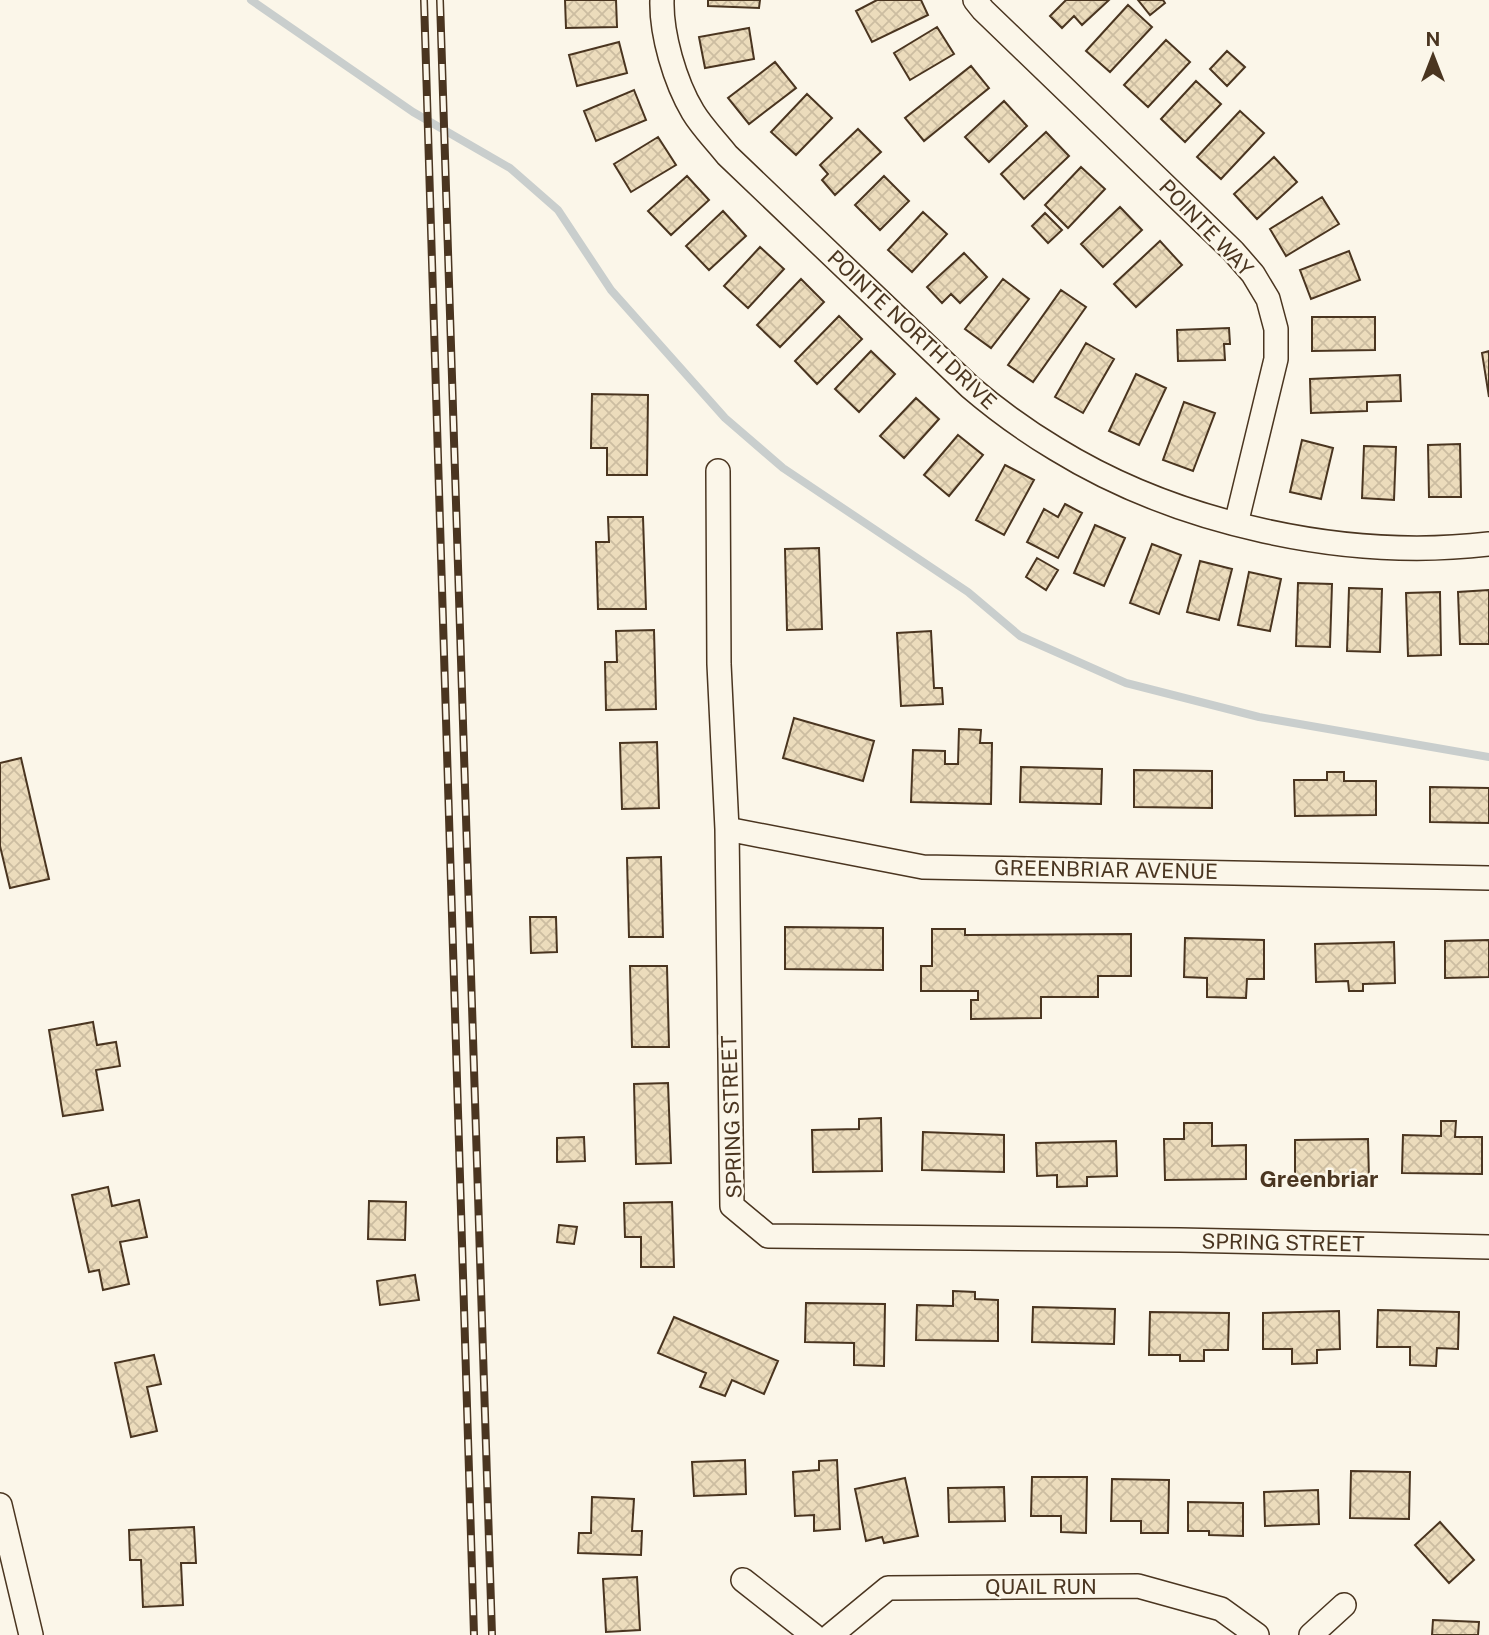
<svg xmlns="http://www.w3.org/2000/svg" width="1489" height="1635" viewBox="0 0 1489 1635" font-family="'Public Sans',sans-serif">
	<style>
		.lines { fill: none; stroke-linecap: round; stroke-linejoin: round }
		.stream { stroke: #c9cecd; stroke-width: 8 }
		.building { fill: url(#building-cross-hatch); stroke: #4a3520; stroke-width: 2 }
		.street-casing { stroke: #4a3520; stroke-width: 26 }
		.street { stroke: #fbf6e9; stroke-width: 23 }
		.rail-casing { stroke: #4a3520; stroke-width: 8 }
		.rail { stroke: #fbf6e9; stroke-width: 5; stroke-dasharray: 16; stroke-linecap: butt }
		.labels { text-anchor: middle; stroke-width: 5; stroke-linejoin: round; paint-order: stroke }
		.street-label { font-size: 21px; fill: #4a3520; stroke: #fbf6e9 }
		.neighbourhood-label { font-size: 23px; font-weight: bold; fill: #4a3520; stroke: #fbf6e9 }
	</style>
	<defs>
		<pattern id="building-cross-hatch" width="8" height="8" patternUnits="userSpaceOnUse" patternTransform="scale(1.75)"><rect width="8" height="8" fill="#ecdcbc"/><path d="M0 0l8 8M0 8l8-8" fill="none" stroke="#ccbda1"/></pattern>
	</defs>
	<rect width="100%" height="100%" fill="#fbf6e9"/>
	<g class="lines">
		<path class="stream" d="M251,0L413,112L510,168L558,210L611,290L725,418L783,468L968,592L1020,636L1126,683L1259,717L1489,757"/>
	</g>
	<path class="building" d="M565,0H616L617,27L566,28Z
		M708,0H760L759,8L708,6Z
		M877,0H921L928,15L872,42L856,11Z
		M1066,0H1109L1082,25L1074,16L1062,28L1050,16Z
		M1138,0H1163L1165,3L1150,15Z
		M1128,5L1152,27L1110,72L1086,51Z
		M937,27L954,54L910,80L894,53Z
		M749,28L754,59L705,68L699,37Z
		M1166,40L1190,62L1148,107L1124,85Z
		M619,42L627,73L577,86L569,55Z
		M1227,51L1245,67L1227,86L1210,69Z
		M775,62L796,88L749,124L728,98Z
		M971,66L989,88L924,141L905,118Z
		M1196,81L1221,104L1185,142L1161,119Z
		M634,90L646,120L596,141L584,111Z
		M807,94L832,118L796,155L771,132Z
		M1004,101L1027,126L989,162L965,137Z
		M1240,111L1264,133L1221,179L1197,157Z
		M858,129L881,152L835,195L822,180L828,174L820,165Z
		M1046,132L1069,156L1024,199L1001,174Z
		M658,137L676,165L631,192L614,164Z
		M1274,157L1297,182L1257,219L1234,194Z
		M1081,167L1105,189L1068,228L1045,205Z
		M687,176L709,200L671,235L648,211Z
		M884,176L909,201L880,230L855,205Z
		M1322,197L1339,224L1286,256L1270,229Z
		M1120,207L1142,230L1103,267L1081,244Z
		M723,211L746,236L709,270L686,246Z
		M923,212L947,234L912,272L888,250Z
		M1045,213L1062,230L1048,243L1032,226Z
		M1160,241L1182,265L1136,307L1114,284Z
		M760,247L784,269L748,308L724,286Z
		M1349,251L1360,280L1311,299L1300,270Z
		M964,253L987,277L960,303L951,294L942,303L927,287Z
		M801,279L824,302L780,347L757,325Z
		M1003,279L1029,299L991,348L965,329Z
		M1061,290L1086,307L1033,382L1008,365Z
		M839,316L862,339L817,384L795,361Z
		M1312,317H1375V350L1312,351Z
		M1229,328L1230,344H1224L1225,360L1178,361L1177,330Z
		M1086,343L1114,359L1083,413L1055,397Z
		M871,351L895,374L859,412L835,389Z
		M1489,351V397L1482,353Z
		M1136,374L1166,388L1139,445L1109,431Z
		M1400,375L1401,401L1367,402V411L1311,413L1310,379Z
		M592,394L648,395L647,475H607V448H591Z
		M916,398L939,419L904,458L880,436Z
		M1184,402L1215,413L1193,471L1163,460Z
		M958,435L983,455L949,496L924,475Z
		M1302,440L1333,448L1321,499L1290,492Z
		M1460,444L1461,497H1429L1428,445Z
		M1364,446L1396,447L1394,500L1362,498Z
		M1005,465L1034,480L1004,535L976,520Z
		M1065,504L1082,513L1058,558L1027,542L1044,509L1058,517Z
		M608,517H643L646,609H598L596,542H609Z
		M1095,525L1125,538L1104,586L1074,573Z
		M1152,544L1181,555L1159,614L1130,603Z
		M819,548L822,629L787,630L785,549Z
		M1037,558L1058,570L1046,590L1026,577Z
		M1200,561L1232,569L1219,620L1187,612Z
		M1249,572L1281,579L1270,631L1238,625Z
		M1298,583L1332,584L1330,647L1296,646Z
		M1349,588L1382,589L1380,652L1347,651Z
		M1489,590V644H1460L1458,592Z
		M1440,592L1441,655L1408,656L1406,593Z
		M654,630L656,709L606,710L605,662H617L616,631Z
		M931,631L934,688H942L943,704L901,706L897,633Z
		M794,718L874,741L863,781L783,758Z
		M959,729L981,730L980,743H992L991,804L911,802L913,750L945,751V764H958Z
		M657,742L659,808L622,809L620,743Z
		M21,758L49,879L10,888L0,846V763Z
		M1021,767L1102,769L1101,804L1020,802Z
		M1134,770L1212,771V808L1134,807Z
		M1327,772H1344V781H1376V815L1295,816L1294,780H1327Z
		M1430,787L1489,788V823L1430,822Z
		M661,857L663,937H629L627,858Z
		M530,917H556L557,952L531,953Z
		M785,927L883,928V970L785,969Z
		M932,929H965V935L1131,934V976H1098V997H1041V1018L971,1019V1000H978V991H921V966H932Z
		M1185,938L1264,940V979H1247L1246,998L1207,997V978L1184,977Z
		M1489,940V977L1445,978V941Z
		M1394,942L1395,983L1363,984V991H1349L1348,981L1316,982L1315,944Z
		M630,966H667L669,1047H632Z
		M93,1022L97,1045L116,1042L120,1066L96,1070L103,1110L63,1116L49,1030Z
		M668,1083L671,1163L636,1164L634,1084Z
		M881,1118L882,1171L813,1172L812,1130L859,1129V1119Z
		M1441,1121H1456L1455,1137H1482V1174L1402,1173L1403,1135L1441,1136Z
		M1184,1123H1212V1146L1246,1145V1179L1165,1180L1164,1139H1184Z
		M923,1132L1004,1135V1172L922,1170Z
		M584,1137L585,1161L557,1162V1138Z
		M1368,1139L1369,1179L1295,1180V1140Z
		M1116,1141L1117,1176L1087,1177V1186L1057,1187V1175L1037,1176L1036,1143Z
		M108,1187L112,1206L139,1200L147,1237L120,1242L129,1284L103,1290L99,1270L89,1272L72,1195Z
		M369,1201L406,1202L405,1240L368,1239Z
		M672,1202L674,1267H641V1237H625L624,1203Z
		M559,1225L577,1227L574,1244L557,1242Z
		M415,1275L419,1300L380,1305L377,1281Z
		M953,1291L975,1292V1299L998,1300V1341L916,1340L917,1305L953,1306Z
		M806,1303L885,1304L884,1366L854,1365V1343L805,1342Z
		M1033,1307L1115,1309L1114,1344L1032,1342Z
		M1378,1310L1459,1312L1458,1349L1437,1348L1436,1366L1410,1365V1347H1377Z
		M1339,1311L1340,1349L1317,1350V1363L1292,1364V1349H1263V1313Z
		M1150,1312L1229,1313L1228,1350H1204V1361H1180V1355H1149Z
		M674,1317L778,1361L764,1394L732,1380L725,1396L700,1387L706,1373L658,1353Z
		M154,1355L161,1384L147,1387L157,1431L131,1437L115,1363Z
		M745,1460L746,1494L694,1496L692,1462Z
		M837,1460L840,1529L814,1531V1515L795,1516L793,1472L819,1470V1461Z
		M1351,1471L1410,1472L1409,1519L1350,1518Z
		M1032,1477H1087L1086,1533L1061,1532V1516H1031Z
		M905,1478L918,1536L884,1543L882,1537L866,1541L855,1489Z
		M1112,1479L1169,1480L1168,1533H1141V1521H1111Z
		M1004,1487L1005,1521L949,1522L948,1488Z
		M1318,1490L1319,1524L1265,1526L1264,1492Z
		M592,1497L634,1499L632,1531H642L641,1555L578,1553L579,1533H591Z
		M1188,1502L1243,1503V1536L1209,1535V1531H1188Z
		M1440,1522L1474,1560L1449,1583L1415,1545Z
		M194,1527L196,1563H181L183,1605L143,1607L141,1560H130L129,1530Z
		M637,1577L640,1630L606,1632L603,1579Z
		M1433,1620L1479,1622L1478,1635H1432Z"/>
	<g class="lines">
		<g class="street-casing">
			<path id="street" d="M662,0C661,34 675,82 693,112C702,127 716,141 727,155L970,387C997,410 1026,431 1056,449C1178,524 1346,561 1489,544
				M975,0L983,10L1233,251L1253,274L1268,299L1276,329V359L1236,524
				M718,471L719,664L727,829L732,1206L768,1236L1180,1240L1489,1247
				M727,829L923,867L1489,878
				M0,1505L31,1635
				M743,1580L813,1635
				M831,1635L888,1588L1138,1586L1221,1609L1257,1635
				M1311,1635L1344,1605"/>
		</g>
		<use href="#street" class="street"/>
		<g class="rail-casing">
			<path id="rail" d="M424,0L474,1635
				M440,0L492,1635"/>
		</g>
		<use href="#rail" class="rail"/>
	</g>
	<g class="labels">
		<g class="street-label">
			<text transform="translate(1206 228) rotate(46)" y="7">POINTE WAY</text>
			<text transform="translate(912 330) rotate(43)" y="7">POINTE NORTH DRIVE</text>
			<text transform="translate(1106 870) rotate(1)" y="7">GREENBRIAR AVENUE</text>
			<text transform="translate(732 1117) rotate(-92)" y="7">SPRING STREET</text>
			<text transform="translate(1283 1243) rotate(1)" y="7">SPRING STREET</text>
			<text x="1041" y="1594">QUAIL RUN</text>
		</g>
		<g class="neighbourhood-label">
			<text x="1319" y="1187">Greenbriar</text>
		</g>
	</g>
	<g transform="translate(1433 56)" stroke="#fbf6e9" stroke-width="5" paint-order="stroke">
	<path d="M0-5L12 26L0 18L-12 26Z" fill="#4a3520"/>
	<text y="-10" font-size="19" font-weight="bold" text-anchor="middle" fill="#4a3520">N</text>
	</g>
</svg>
